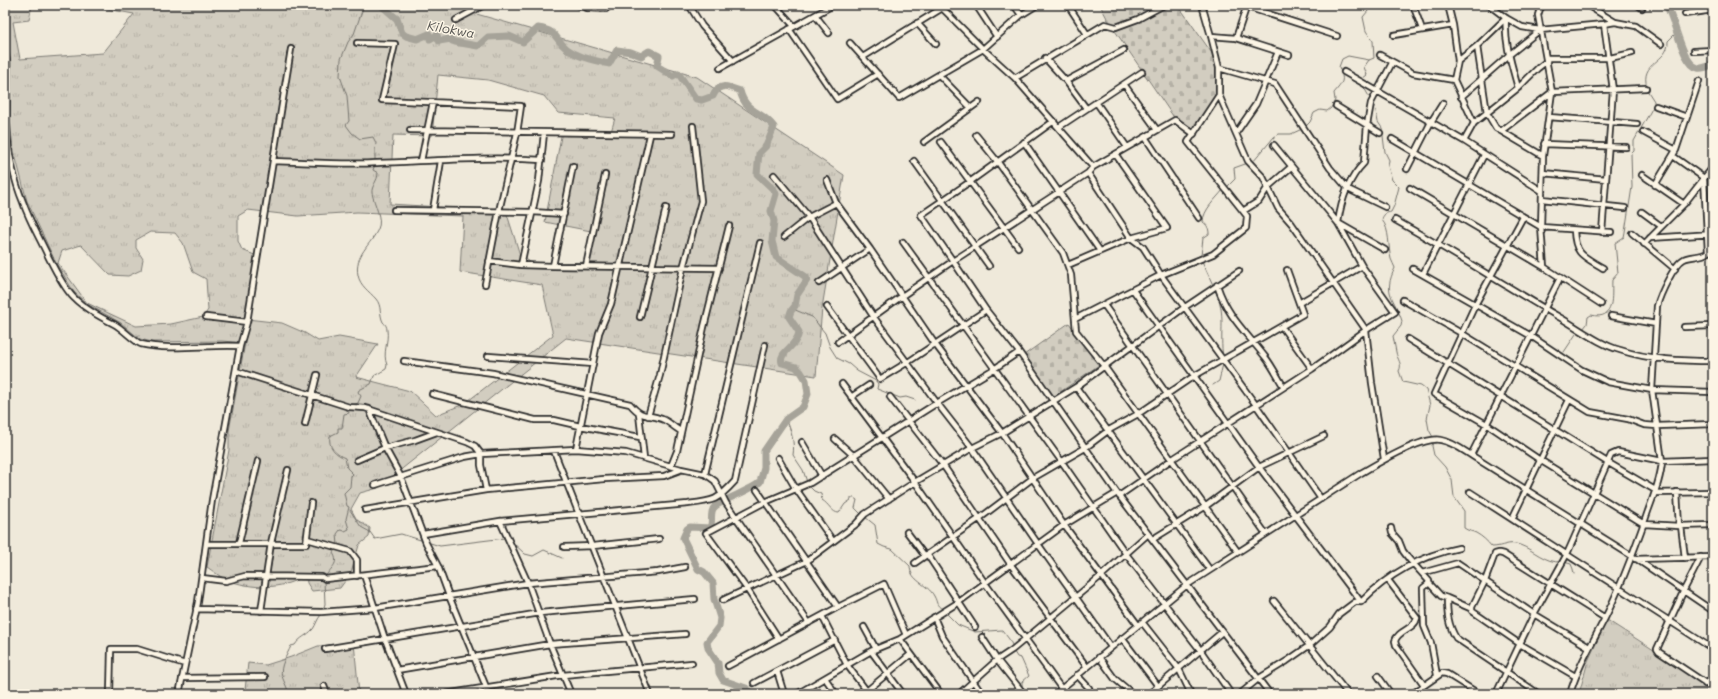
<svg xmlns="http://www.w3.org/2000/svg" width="1718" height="699" viewBox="0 0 1718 699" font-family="Mali,sans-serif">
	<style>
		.grass { fill: url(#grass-tufts); stroke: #7e7c76; fill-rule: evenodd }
		.cemetery { fill: url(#cemetery-stones); stroke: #7e7c76 }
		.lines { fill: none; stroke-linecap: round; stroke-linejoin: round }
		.stream { stroke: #75736d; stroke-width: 1 }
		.river { stroke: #a6a399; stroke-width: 7 }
		.minor-casing { stroke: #2b2b2b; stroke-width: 8 }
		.minor { stroke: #fcf5e5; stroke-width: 4.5 }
		.labels { text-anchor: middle; stroke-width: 3; stroke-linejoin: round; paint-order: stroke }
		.water-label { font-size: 13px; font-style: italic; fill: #565552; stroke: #fcf5e5 }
	</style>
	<defs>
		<pattern id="grass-tufts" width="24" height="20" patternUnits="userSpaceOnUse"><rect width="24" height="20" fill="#d2cdc0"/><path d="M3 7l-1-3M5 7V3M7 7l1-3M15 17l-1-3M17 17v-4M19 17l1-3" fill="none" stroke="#b4b0a5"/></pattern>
		<pattern id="cemetery-stones" width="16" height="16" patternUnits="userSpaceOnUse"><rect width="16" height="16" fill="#d2cdc0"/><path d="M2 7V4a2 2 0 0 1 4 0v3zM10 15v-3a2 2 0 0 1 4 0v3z" fill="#b4b0a5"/></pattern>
	</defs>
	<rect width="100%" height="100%" fill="#efe9da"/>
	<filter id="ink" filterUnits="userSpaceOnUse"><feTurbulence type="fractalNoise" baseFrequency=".025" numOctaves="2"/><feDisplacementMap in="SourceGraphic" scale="8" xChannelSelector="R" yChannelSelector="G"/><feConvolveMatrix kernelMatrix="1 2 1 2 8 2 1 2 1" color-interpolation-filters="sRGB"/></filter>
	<g filter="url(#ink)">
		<path class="grass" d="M5,5H32L29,20L13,22L20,59L103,53L134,14L85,5H474L473,13L697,77L844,175L822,308L816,376L566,338L378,488L360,493L351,509L357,520L370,528L369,537L359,545L351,573L340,588L312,591L307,583L306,575C282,590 252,590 225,579C219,576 213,571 207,567L229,450V431L245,343L222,341L152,342L140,339L121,323L87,304L74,292L56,263L27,201L13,147L10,120L11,62L5,39ZM438,75L488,80L544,96L558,113L615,118L611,132L562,131L545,222L596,232L589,262L533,264L520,255L506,211L390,204L393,135L432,136ZM248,210L298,216L357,212L463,216L460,272L542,285L553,335L464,404L436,415L410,391L356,377L378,344L339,337L318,341L305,333L282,323L247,319L257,256L242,250L238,241V216ZM150,232L175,233L183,243L193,272L206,279L208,310L203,317L171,324L136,326L87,303L58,263L62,251L81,245L110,275L128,276L141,270L143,259L136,248V240Z
			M1607,620L1713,688V694H1579L1588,661Z
			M354,643L359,694H280V692L245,690L248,663L266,665L291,657L318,646Z"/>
		<path class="cemetery" d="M1100,5H1178L1216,59L1217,95L1192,130L1175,119L1109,22Z
			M1069,323L1099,365L1053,397L1024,355Z"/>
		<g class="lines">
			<path class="stream" d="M364,5L354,34L348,42L341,59L340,76L347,96L349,121L346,125L352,133L360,139L373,137L376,143L375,150V161
				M1362,79L1367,75L1364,67L1369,60L1374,58L1373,41L1366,31L1363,17L1368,11V5
				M1362,84L1371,100
				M1647,87C1639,61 1669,63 1668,41L1676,33
				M1373,103L1375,106L1378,122L1382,128L1385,152L1389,160L1388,166L1392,180L1399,187L1394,206L1391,212C1386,213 1383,214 1382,220C1390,229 1388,248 1391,259C1392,262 1394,265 1395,268C1382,294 1395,298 1402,321L1401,326L1393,336C1394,341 1395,347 1396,352C1397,359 1403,364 1399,371L1403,382L1421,386L1426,390L1430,405L1427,419L1429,430L1434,439
				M1305,127L1310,122L1314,113L1320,110L1327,111L1331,108L1335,100L1334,93C1343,82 1345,81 1339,67L1342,59L1348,56L1369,60
				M1251,162H1253L1274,137L1279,134H1291L1302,129
				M1227,187L1235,179L1234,168L1248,163
				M1201,256L1203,238L1209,234C1209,228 1207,225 1203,222C1203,210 1216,199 1223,190
				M1202,261L1213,285
				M1215,290C1227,313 1219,334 1223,357
				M793,309L812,317L825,333L830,347L837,358L849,364L857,371L876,381L878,384L877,389L900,398L906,397L915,400
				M1583,329L1587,324L1588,317L1591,315C1616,321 1611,296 1612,280L1618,273L1615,243L1624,237L1625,232L1632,187L1631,154L1634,151V141L1654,105V101L1647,90
				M1564,352L1576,334L1579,332
				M1213,385L1219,381L1223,364
				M349,406L358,403L361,396L358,392L359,390L371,384L374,376L386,369L387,365C382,353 389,342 387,330C387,326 385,324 383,322C379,314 382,306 376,299C369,291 360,286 358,275C354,255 371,245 378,229C383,219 374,204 372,193C371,186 378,181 378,173L373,170L375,164
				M786,419C791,429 795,444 793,455L803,470L807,482
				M1433,442L1432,446L1434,455L1445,467L1452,480L1454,497L1464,511V528C1468,531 1472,531 1476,533C1483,537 1487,541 1492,547C1503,547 1508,541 1520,545C1534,550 1545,563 1561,562
				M808,485L814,491L821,494L822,500C829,504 832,513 839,513L845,504L851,500V498H854L857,500L855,508L862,515
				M350,510L361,527L370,532L375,539L401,534L424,541
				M865,517L875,525L878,544L884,547L892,549L910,566C910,581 928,584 934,596C938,603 935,604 942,609
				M511,541L525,554L533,556L544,550L562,558
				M427,542L440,546L505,538
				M338,545L337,534L340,530L345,531L349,529L346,519L349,507L347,506L344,493L350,487L351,476L353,474L347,468L345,458C335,454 328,447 330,436L338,432V428H342L344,414L349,413L348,408
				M1564,562L1571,564L1573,569L1574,574
				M325,577C331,567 340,564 333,553L335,549
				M323,610L325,604L324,580
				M946,613L958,625L975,632L1002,630L1009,639L1013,647
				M1015,650L1014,652L1017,657L1021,658L1029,676L1022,682V687L1027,694
				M288,694C288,687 284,683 282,676C279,667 287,655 291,646L295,645C300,637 307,636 313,629C316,625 317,619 321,615
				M1109,694H1115"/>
			<path class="river" d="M381,5L397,19L402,33L406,36L417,39L429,34L430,39L437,35L439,41L451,39L452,41L455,42L478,46L488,37L509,36L523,42L538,28C559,31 554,39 567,49C579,58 595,60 609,64L617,50L631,52L641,56L649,51L659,56L657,66L673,76L678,73L696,99L702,100L713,96C719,82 728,86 740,91C746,114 762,110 774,127L766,146L759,153L757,174L775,191L776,194L771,211L774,221L772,241L776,257L806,277L807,280L797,295L795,306L791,311L789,317L799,332C797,347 778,352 782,363L796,367L801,372L806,380L808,394L803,407L786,419L764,451V468L760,482C751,491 717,501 713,509C710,515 713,522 710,528L690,527L687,529L683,538L698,569L704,572L713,583L714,599L720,618L719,626L707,642L708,648L718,663L719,673L723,680L746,688L752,694
				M1666,5C1675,18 1682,65 1698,68C1703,69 1709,66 1713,64
				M1713,97V110"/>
			<g class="minor-casing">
				<path id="minor" d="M579,5L587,8L606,9L610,5
					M689,5L702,26L733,61
					M775,5L794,26
					M939,5L983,49L1015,78L1093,167
					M976,5L997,37
					M1014,5L1021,15
					M1068,5L1087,34
					M1241,5L1337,36
					M1413,5L1422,29
					M1448,5L1453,25L1458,61L1454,80L1474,123
					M1489,5L1506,18L1522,27L1540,30L1604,24L1615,22L1636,26L1661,44
					M1543,5L1540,9L1538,15L1552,92L1543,156L1541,227L1544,267
					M1587,5L1615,22
					M1638,5L1642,8
					M1685,14L1713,10
					M815,15L829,33
					M1506,18C1504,42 1512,66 1518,88
					M456,20L484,5
					M917,23L936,44
					M789,29L837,99L878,74
					M1394,35L1453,25
					M1211,36L1236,38L1289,55
					M1236,38L1247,5
					M357,43L395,44L382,100L521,106L517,133L499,211L485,284
					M850,43L899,98L983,49L1021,15L1037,5
					M1477,46L1487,113L1496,128L1543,156
					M1694,51L1713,50
					M5,53C9,76 4,100 6,123C8,149 13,178 23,202C29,220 39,237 47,254C54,268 63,287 74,298C85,309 100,317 114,324C122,328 135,342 141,344C170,351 209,344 240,346L212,500L198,602L179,694
					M1380,55L1413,73L1454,80
					M863,57L947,5
					M1045,58L1066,81L1086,108
					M1546,58H1610L1632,53
					M1458,61L1477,46L1506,18
					M720,68L833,5
					M1219,68L1275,84L1330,168L1348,189L1385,207
					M1344,72L1464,141L1542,191
					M939,75L971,108
					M1015,78L1105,24L1116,27L1138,19L1164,5
					M1066,81L1124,50
					M1124,84L1157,130
					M1219,95L1248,161L1263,177L1278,208L1292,224L1366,330L1372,383L1384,459
					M1461,97L1509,55L1540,30
					M1096,102L1127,147
					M1336,106L1380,133
					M1656,106L1687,117
					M1549,117L1637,124
					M1059,127L1142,72
					M410,130L672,134
					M1501,131L1552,92L1646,88
					M1643,132L1676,150
					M1236,133L1256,104L1278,52
					M1194,134L1175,120L1093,167L1088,173L1059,192L953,261L986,310L1019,352L1117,493L1270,694
					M976,135L997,161L1063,253L1071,275L1076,331L1104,366L1238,552
					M1145,137L1199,218
					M1392,139L1541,227L1611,232
					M1464,141L1474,123L1518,88L1538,68L1547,61
					M924,142L979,102
					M941,142L1018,247
					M1024,142L1100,251
					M1544,144L1626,147
					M274,161C308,162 343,165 377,163C432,161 487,156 542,160
					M421,161L433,102
					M914,161L989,266
					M1407,169L1431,122L1443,103
					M1088,173L1131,238L1143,247L1161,275L1256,405L1321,499
					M1543,173L1606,179
					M774,175L809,217L873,316L937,403L972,448L1038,544L1111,647
					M1642,175L1684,204
					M827,180L836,203L870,249L935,344L1002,433L1064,525L1138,625
					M1655,185L1676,150L1699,81
					M1410,188L1544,267L1601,304
					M1542,199L1625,208
					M394,210L532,212L564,214
					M433,210L441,161
					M1243,211L1259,201L1268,187L1291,167
					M1642,212L1661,226
					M1523,217L1475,305L1434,394L1488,425L1540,460L1644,524L1679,526L1713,525
					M1395,220C1451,251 1504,285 1559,317C1579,328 1598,344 1620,350C1650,360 1682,361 1713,361
					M1574,230C1575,255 1583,256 1603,268
					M1602,232L1613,90L1604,24
					M1632,233L1675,269
					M784,237L809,217L836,203
					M1650,238L1713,234
					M903,242L1062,462L1126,554L1201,651L1231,694
					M1644,244L1684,204L1713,167
					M1385,250L1338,223C1341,201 1348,179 1364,163L1367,125L1371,103L1392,63
					M489,261L521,265L553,266L719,268
					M521,265L539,181L544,133
					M1068,265L1131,238L1167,228L1116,155
					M553,266L573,166
					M586,266L605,175
					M1413,269L1531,336L1582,370L1608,382L1652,390L1713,392
					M1423,274L1484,155
					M819,283L870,249
					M1217,285C1228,318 1246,332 1266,358C1273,367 1278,378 1284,387
					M1133,290L1259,467L1361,602
					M1403,300L1461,333L1590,412L1628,419L1644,425L1657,426L1713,424
					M1299,303L1362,266
					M1104,305L1266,534
					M827,307L880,379L908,362L986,310
					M1611,316L1656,324
					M206,317L247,322
					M640,317L666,208
					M1075,319L1161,275L1213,254L1246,228L1247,216L1188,142L1219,95V68L1211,36L1202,5
					M1282,327L1312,369
					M1684,327L1713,326
					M1408,339L1607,462L1655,490
					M838,342L902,296L953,261L921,215L971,181L1054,121
					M240,346L247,322L291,49
					M488,356L593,364
					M404,361L493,373L630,404C643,419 645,413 662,419C669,421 674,428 681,431
					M236,371L349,407L365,408L467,442L475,446L481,454V465L486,490
					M842,384L915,482L985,583L1061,688
					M1076,387L1210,570
					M432,394L535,420H554L580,426L640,437
					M851,397L869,385
					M890,397L943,465L1011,565L1087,667
					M369,409L385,448L401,477L426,543L438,566L449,596L489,694
					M639,414L644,458
					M648,416L660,375L683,268L701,201L693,126
					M305,424L317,375
					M835,439L854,456L889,499
					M802,442L822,476
					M576,449L599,333L611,304L650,135
					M554,451L650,694
					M1471,455L1560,278
					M778,458L796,489L833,541
					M357,460L385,448L415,440L437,432
					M671,466L677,451L704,327L729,226
					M705,474L760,243
					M375,485L464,457L481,454L576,449L626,453L681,469L705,474L715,481L726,503L809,623
					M757,490L838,607
					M1470,492L1713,649
					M1677,492L1679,526
					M1655,493L1713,492
					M1119,496L1171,460L1312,369L1366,330L1395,312L1362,266L1338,223L1274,145
					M365,510L486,490L604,479L664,476L680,470
					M1512,519L1569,400
					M500,521L528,583L550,644L571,694
					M1681,526L1685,558
					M1391,528L1392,533L1399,541L1403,551L1409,559L1429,581L1428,584L1423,588L1424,626L1431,643L1437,675
					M907,532L925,556
					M423,534L500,521L688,504C714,501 717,501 735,481L765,345
					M307,539L350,551L357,560V576
					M1153,539L1206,506L1259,467L1324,436
					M239,543L258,461
					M206,544H306L311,503
					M564,547L593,546L659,539
					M927,554L975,627
					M1701,557L1684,590L1657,649L1659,652L1713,688
					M1635,559L1713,557
					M915,563L980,518L1033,478L1085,448L1109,430L1138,414L1194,376L1303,314L1287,270
					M1422,573L1458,563L1534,614L1589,647
					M364,575L385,639L406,694
					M202,578L226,581L245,576L322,577L325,579L438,566
					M1388,580L1417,618C1415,629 1398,630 1395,641L1396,645L1424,685
					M1429,583L1441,596L1447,598C1447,613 1448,625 1456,638L1539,694
					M1447,598L1472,609
					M723,600L807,561L855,525L865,514L915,482L972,448L1002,433L1076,387L1185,307L1239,271
					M1274,601L1348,694
					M196,609L321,612L375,608L528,583L658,572L685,567
					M261,611L271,543L288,470
					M822,616L847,665L869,694
					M934,617L942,636L982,694
					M1142,622L1179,669L1191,694
					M864,627L876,649
					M982,637L997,660L1024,694
					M1122,638L1158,686
					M779,639L747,589L706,533L765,502L810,483L937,403L994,369L1019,352
					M900,639L941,694
					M325,649L540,613L695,599
					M871,651L903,694
					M1099,657L1115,679L1133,694
					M728,666L838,607L884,584L906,635
					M397,670L550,644L685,634
					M777,671L784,694
					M1077,675L1089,688
					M1378,676L1391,694
					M1575,676L1520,644L1472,611V607L1485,581L1495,554L1499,553L1503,554L1605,618
					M182,678L265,677
					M825,678L836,694
					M754,683L835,640
					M1705,684L1713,678
					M324,686L327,694
					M110,694L111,649H137L185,664
					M445,694L563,675L692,663
					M797,694L871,651L900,639L959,602L1064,525L1117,493
					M863,694L911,654
					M959,694L997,660L1012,650L1101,576L1148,534
					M1055,694L1187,585L1361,473C1378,463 1423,436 1441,440C1453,442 1464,451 1474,457L1632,556L1713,611
					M1149,694L1222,632
					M1240,694L1258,679L1287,661L1310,645L1330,627L1339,614L1355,602H1361C1387,575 1422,555 1459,548
					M1412,694L1442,673L1447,674L1479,694
					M1496,694L1534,614L1567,554L1611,455L1618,452L1662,461L1713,459
					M1570,694C1578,666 1593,642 1606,616C1622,584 1634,551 1646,517C1652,499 1661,480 1662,461L1652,390L1657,306C1660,295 1674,264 1684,259C1691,255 1701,258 1708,252L1704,178L1673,156"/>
			</g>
			<use href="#minor" class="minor"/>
		</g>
	</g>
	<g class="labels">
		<g class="water-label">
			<text transform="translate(451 29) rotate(10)" y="5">Kilokwa</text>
		</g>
	</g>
	<rect width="1718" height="699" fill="none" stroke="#fcf5e5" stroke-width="20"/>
	<rect x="10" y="10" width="1698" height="679" fill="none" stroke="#2b2b2b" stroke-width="1.5" filter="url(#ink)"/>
</svg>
